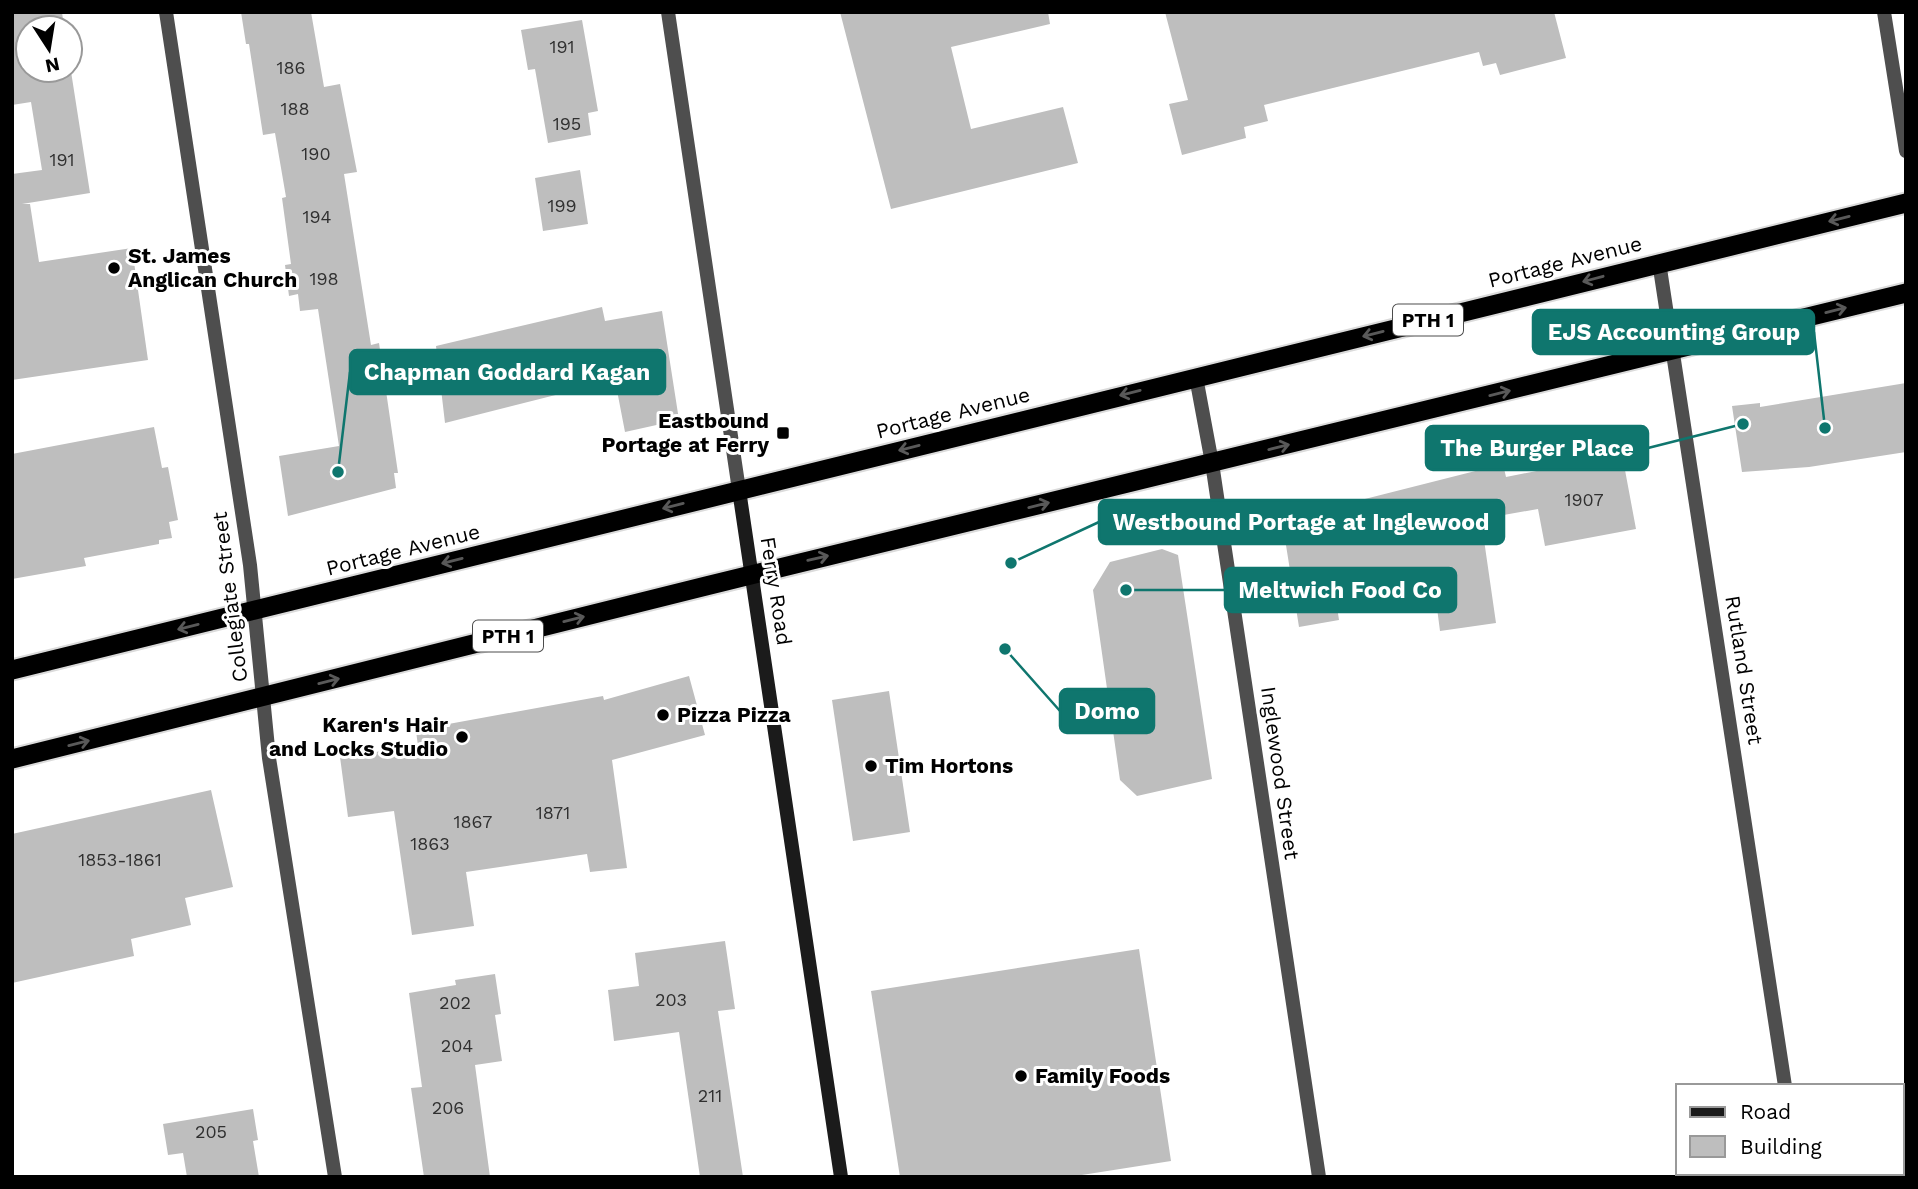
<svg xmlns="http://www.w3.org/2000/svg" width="1918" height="1189" viewBox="0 0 1918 1189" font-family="'Work Sans',sans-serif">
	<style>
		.building { fill: #bebebe }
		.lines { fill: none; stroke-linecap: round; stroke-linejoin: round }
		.trunk-casing { stroke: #dbdbdb; stroke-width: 23 }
		.minor { stroke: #4e4e4e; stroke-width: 14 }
		.secondary { stroke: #1b1b1b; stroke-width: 14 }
		.trunk { stroke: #000; stroke-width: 19 }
		.oneway { stroke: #595959 }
		.poi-dot { fill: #000; stroke: #fff; stroke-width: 2.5 }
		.labels { text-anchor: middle; stroke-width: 6; stroke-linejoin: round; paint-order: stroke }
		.number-label { font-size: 18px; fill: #303030 }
		.shield { fill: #fff; stroke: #4c4c4c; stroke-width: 2 }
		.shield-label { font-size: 19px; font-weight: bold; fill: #000 }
		.poi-label { font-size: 21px; font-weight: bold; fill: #000; stroke: #fff; text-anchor: start }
		.street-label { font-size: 21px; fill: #000; stroke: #fff }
		.leader { fill: none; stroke: #0f766e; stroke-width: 2.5 }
		.callout-dot { fill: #0f766e; stroke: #fff; stroke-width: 2.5 }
		.callout { fill: #0f766e; stroke: #0f766e; stroke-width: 2.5 }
		.callout-label { font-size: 23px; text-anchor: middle; font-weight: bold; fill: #fff }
	</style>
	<rect width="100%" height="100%" fill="#fff"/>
	<path class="building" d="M12,12H62L64,28H28V70H70V65L90,193L22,204H30L39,262L132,248L148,360L12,380V174L42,170L31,102L12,105Z
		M241,12H311L324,87L340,84L357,172L344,174L371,345L379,343L398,473H394L396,488L288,516L279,456L339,446L318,309L300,311L298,294L289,296L285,265L291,264L282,198L286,197L275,133L263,135L249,44H246Z
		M840,12H1048L1050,24L951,47L971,129L1063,107L1078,163L891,209Z
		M1165,12H1554L1566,58L1500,75L1496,63L1483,66L1479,52L1264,105L1268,121L1244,127L1246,138L1182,155L1169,104L1188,100Z
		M582,20L598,111L588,113L591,135L548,143L535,69L528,70L521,30Z
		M580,170L588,224L543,231L535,178Z
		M602,307L605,321L662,311L679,420L625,432L615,380L445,423L436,346Z
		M1906,383V452L1809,467L1742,472L1732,406L1760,403V407Z
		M154,427L162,468L168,467L178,520L169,522L172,538L159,540V544L84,558L86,566L12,579V454Z
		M1622,454L1636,529L1545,546L1538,509L1481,519L1496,623L1440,631L1434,585L1336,600L1339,620L1299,627L1282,520L1503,464L1506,477Z
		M1162,549L1178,555L1212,779L1137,796L1120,780L1093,590L1110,562Z
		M689,676L705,735L612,760L627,868L590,872L587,854L466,872L474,926L412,935L394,811L348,817L340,757L418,746L416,731L443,725L603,696L604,700Z
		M889,691L910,832L853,841L832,700Z
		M211,790L233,887L185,898L191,925L131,939L134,956L12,983V834Z
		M725,941L735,1009L718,1011L743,1177H700L679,1032L614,1041L608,990L639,986L635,953Z
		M1139,949L1171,1161L1069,1177H900L871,991Z
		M495,974L501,1014L495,1015L502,1061L475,1065L490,1177H424L411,1088L422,1087L409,993L456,985L455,980Z
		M253,1109L258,1140L253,1141L259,1177H187L183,1153L168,1155L163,1124Z"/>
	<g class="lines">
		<g class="trunk-casing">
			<path id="trunk" d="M12,670L1906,203
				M12,759L706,586L1906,293"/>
		</g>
		<path class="minor" d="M166,12L250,565L269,758L335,1177
			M668,12L739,490
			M1884,12L1906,151
			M1659,262L1785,1086
			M1196,377L1212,463L1319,1177
			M1798,1173V1177"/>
		<path class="secondary" d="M739,490L841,1177"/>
		<use href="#trunk" class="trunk"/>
	</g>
	<defs><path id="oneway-shaft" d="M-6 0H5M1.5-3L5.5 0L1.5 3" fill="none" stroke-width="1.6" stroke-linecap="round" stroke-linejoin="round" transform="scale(1.75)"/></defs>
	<g class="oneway">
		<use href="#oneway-shaft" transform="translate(1839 219) rotate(166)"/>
		<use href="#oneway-shaft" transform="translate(1593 279) rotate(165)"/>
		<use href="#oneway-shaft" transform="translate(1836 310) rotate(-14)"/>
		<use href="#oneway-shaft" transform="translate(1373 334) rotate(166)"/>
		<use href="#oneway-shaft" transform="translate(1130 393) rotate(166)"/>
		<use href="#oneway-shaft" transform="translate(1500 393) rotate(-14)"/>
		<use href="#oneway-shaft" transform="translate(1279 447) rotate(-14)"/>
		<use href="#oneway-shaft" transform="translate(909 448) rotate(166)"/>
		<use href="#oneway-shaft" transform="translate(1039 505) rotate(-14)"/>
		<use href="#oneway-shaft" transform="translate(673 506) rotate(166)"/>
		<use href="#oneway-shaft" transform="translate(818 558) rotate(-13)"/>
		<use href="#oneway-shaft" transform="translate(452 561) rotate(166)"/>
		<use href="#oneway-shaft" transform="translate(574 619) rotate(-14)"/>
		<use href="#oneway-shaft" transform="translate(188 627) rotate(166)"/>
		<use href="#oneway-shaft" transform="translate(329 681) rotate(-14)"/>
		<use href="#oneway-shaft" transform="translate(79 743) rotate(-14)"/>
	</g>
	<g class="poi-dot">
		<circle cx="114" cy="268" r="7"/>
		<rect x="776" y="426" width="14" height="14" rx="3.5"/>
		<circle cx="663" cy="715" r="7"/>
		<circle cx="462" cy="737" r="7"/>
		<circle cx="871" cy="766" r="7"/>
		<circle cx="1021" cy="1076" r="7"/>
	</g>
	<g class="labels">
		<g class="number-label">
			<text x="562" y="53">191</text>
			<text x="291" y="74">186</text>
			<text x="295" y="115">188</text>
			<text x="567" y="130">195</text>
			<text x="316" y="160">190</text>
			<text x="62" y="166">191</text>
			<text x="562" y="212">199</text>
			<text x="317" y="223">194</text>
			<text x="324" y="285">198</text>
			<text x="1584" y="506">1907</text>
			<text x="553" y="819">1871</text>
			<text x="473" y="828">1867</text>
			<text x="430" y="850">1863</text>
			<text x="120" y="866">1853-1861</text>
			<text x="671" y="1006">203</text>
			<text x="455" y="1009">202</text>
			<text x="457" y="1052">204</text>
			<text x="710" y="1102">211</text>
			<text x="448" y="1114">206</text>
			<text x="211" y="1138">205</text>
		</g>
		<g class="shield">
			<rect x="1393" y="304.5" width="70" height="31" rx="5"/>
			<rect x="473" y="620.5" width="70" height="31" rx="5"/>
		</g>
		<g class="shield-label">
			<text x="1428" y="327">PTH 1</text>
			<text x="508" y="643">PTH 1</text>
		</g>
		<g class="poi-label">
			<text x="128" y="263">St. James<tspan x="128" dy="24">Anglican Church</tspan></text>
			<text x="769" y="428" text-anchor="end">Eastbound<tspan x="769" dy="24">Portage at Ferry</tspan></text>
			<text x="677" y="722">Pizza Pizza</text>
			<text x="448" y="732" text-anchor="end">Karen's Hair<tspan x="448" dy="24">and Locks Studio</tspan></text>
			<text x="885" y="773">Tim Hortons</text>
			<text x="1035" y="1083">Family Foods</text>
		</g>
		<g class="street-label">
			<text transform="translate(1565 262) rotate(-14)" y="7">Portage Avenue</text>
			<text transform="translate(953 413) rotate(-14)" y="7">Portage Avenue</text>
			<text transform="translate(403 550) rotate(-14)" y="7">Portage Avenue</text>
			<text transform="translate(776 591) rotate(81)" y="7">Ferry Road</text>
			<text transform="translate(230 597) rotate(-97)" y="7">Collegiate Street</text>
			<text transform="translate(1744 670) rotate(81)" y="7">Rutland Street</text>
			<text transform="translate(1280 773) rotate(82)" y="7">Inglewood Street</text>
		</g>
	</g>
	<path class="leader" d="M1825 428L1814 332M338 472L350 372M1743 424L1648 448M1011 563L1099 522M1126 590L1225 590M1005 649L1060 711"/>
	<g class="callout-dot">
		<circle cx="1825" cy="428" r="7"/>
		<circle cx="338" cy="472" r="7"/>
		<circle cx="1743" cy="424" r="7"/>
		<circle cx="1011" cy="563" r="7"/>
		<circle cx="1126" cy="590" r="7"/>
		<circle cx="1005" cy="649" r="7"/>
	</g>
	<g class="callout">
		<rect x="1533" y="310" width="281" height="44" rx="7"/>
		<rect x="350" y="350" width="315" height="44" rx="7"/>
		<rect x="1426" y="426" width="222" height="44" rx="7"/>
		<rect x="1099" y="500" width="405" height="44" rx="7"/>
		<rect x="1225" y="568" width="231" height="44" rx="7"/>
		<rect x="1060" y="689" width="94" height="44" rx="7"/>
	</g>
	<g class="callout-label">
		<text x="1674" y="340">EJS Accounting Group</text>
		<text x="507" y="380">Chapman Goddard Kagan</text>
		<text x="1537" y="456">The Burger Place</text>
		<text x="1301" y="530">Westbound Portage at Inglewood</text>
		<text x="1340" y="598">Meltwich Food Co</text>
		<text x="1107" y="719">Domo</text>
	</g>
	<rect width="1918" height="1189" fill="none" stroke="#000000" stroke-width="28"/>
	<rect x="1676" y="1084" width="228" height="91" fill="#ffffff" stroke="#999999" stroke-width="2"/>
	<rect x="1690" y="1107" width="35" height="10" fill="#1b1b1b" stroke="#999999" stroke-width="2"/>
	<text x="1740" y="1119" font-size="21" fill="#000000">Road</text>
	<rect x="1690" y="1136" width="35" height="21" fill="#bebebe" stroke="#999999" stroke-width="2"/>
	<text x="1740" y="1154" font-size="21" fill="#000000">Building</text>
	<g transform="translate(49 49) rotate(168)"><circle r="33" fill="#ffffff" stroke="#999999" stroke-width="2"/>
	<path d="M0-5L12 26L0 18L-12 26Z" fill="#000000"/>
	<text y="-10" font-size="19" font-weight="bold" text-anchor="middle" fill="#000000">N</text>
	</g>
</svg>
